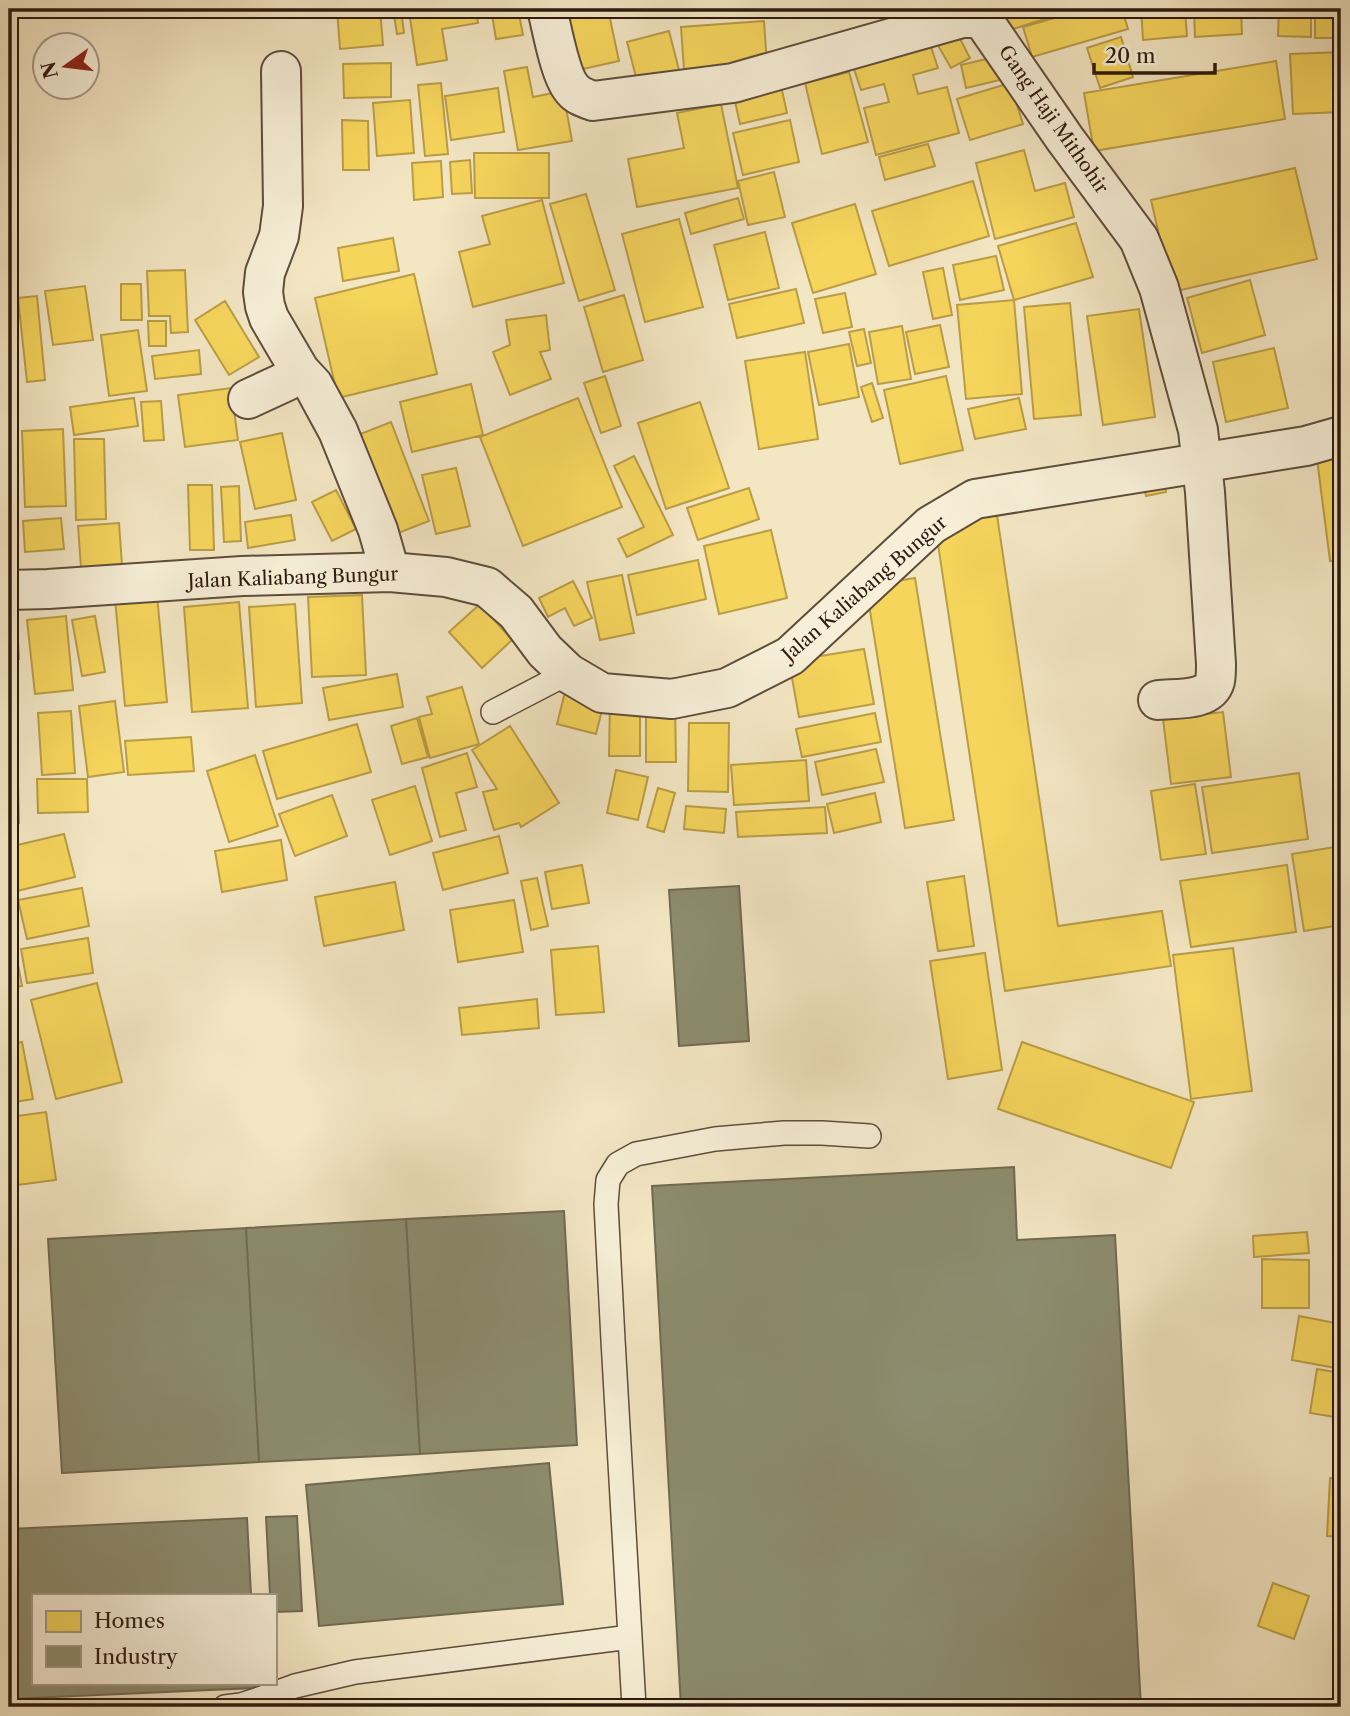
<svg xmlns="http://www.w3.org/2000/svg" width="1350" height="1716" viewBox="0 0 1350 1716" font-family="'Libre Caslon Text',serif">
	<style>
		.homes { fill: #f6d55c; stroke: #ba9d45; stroke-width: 2 }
		.industry { fill: #8c8c6e; stroke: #706a52; stroke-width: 2 }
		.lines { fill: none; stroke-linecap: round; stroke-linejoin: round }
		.service-casing { stroke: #5f4d3c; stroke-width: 26 }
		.minor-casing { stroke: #5f4d3c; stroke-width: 42 }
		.tertiary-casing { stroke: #5f4d3c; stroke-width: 42 }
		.service { stroke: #f7efd8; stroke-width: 23 }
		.minor { stroke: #f7efd8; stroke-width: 38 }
		.tertiary { stroke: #f7efd8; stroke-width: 38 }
		.labels { text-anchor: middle; stroke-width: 7; stroke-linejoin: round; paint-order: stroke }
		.street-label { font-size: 19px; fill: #2e1a0f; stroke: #f7efd8 }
	</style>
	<rect width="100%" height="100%" fill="#f3e6c3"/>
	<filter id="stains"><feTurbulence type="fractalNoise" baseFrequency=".00286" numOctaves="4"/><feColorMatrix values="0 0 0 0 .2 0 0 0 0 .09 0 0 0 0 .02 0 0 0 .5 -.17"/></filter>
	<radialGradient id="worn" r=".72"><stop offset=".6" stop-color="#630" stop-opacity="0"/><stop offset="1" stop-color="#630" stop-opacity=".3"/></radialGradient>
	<path class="homes" d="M337,9H380L383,45L340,49Z
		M393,9H401L404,33L397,34Z
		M421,9H476L478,23L442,29L447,60L417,65L409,11Z
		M491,9H518L523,35L496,39Z
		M561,9H608L619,61L574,71Z
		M624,9H675L626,17Z
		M721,9H760V10L721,13Z
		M1004,9H1076L1010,30Z
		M1086,9H1122L1128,29L1032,57L1023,27Z
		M1141,9H1185L1187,36L1143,40Z
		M1194,9H1241L1242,34L1195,37Z
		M1279,9H1311V37L1278,36Z
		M1315,9H1341V38H1315Z
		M764,21L767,64L684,70L681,27Z
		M669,31L679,70L637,81L627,42Z
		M956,31L970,58L951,68L936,42Z
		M1121,37L1133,77L1100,88L1087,48Z
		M929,41L938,68L913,75L918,94L947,87L959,133L876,155L864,108L889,102L884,84L861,90L851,60Z
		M1341,52V112L1293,114L1290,54Z
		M995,57L1000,80L966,88L961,65Z
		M1276,61L1285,119L1094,151L1084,93Z
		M391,63V97L344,98L343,64Z
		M527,67L533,97L563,91L572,141L518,150L504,71Z
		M849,72L868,142L822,154L805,83Z
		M441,83L448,154L425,156L418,85Z
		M1010,83L1023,124L970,140L957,99Z
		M781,86L787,113L740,124L734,97Z
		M498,88L504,132L451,140L445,96Z
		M410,100L414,153L377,156L373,103Z
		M721,104L738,188L637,207L628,159L684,148L677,113Z
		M342,120L368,121L369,170H343Z
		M790,120L799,162L743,175L733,133Z
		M928,144L935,166L885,180L879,157Z
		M1024,150L1035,191L1065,183L1074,217L995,239L976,163Z
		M474,153H549V198H475Z
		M470,160L472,193L452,194L450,162Z
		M441,161L443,197L414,200L412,163Z
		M1295,168L1317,259L1172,292L1151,200Z
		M774,172L785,217L748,225L738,181Z
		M973,181L989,236L889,266L872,211Z
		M586,194L615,290L579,301L550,204Z
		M738,198L744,219L691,234L685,213Z
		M542,200L564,283L473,307L459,252L490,244L482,216Z
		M855,204L876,274L813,293L792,223Z
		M679,219L703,307L645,322L622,234Z
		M1076,223L1093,277L1014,300L998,246Z
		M765,232L779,288L728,300L714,245Z
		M393,238L399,271L343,281L338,248Z
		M996,256L1004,290L960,300L953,265Z
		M943,268L952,315L933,319L923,272Z
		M185,270L188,332L171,333L170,316H149L147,271Z
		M414,274L437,374L338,398L315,298Z
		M1250,280L1265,335L1202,353L1187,298Z
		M121,284H141L142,320H121Z
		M85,286L93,340L53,345L45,291Z
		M796,289L804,323L737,338L729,304Z
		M845,293L852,327L823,333L815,299Z
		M624,295L643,360L603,372L584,307Z
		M37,296L45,380L27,382L18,298Z
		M9,299L14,370L9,371Z
		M1014,300L1022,394L966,399L957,305Z
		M225,301L259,357L229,375L195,320Z
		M1070,303L1081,415L1034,419L1024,307Z
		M1139,309L1155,417L1103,425L1087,316Z
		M546,315L550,350L540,352L551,379L510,395L493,352L510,345L506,320Z
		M148,321H166V346H149Z
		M940,325L949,367L915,374L906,332Z
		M902,326L911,379L878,384L869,332Z
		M864,329L871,363L857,366L849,332Z
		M138,330L147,391L109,396L101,335Z
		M849,344L859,397L819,405L808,352Z
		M1274,348L1288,408L1226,422L1213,362Z
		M199,350L201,374L155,379L152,356Z
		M805,352L818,439L759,449L745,361Z
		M605,376L621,426L601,433L584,383Z
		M946,376L963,450L900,464L884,390Z
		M872,383L883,418L872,422L861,387Z
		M471,384L483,435L412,452L400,402Z
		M231,388L238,440L185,447L178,395Z
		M134,398L138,426L74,435L70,407Z
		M578,398L622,507L523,546L480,437Z
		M1019,398L1026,429L975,439L968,409Z
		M161,401L164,440L144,441L141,402Z
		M700,402L729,488L666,509L638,423Z
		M9,408H11L12,515H9Z
		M391,422L429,521L383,539L345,440Z
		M63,429L66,506L25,507L22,431Z
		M282,433L296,500L255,509L240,442Z
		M74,439H104L106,519L76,520Z
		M1341,448V560L1330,561L1316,451Z
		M634,456L673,535L627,557L618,539L644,527L614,466Z
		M456,468L470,526L436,534L422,475Z
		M1163,474L1166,492L1146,496L1142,478Z
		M188,485H212L214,550H190Z
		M239,486L241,541L224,542L221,487Z
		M749,488L759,519L698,540L687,508Z
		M336,490L356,529L332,541L312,502Z
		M291,515L295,540L248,548L245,522Z
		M997,515L1058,926L1162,911L1171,966L1005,991L935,524Z
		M61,518L64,549L25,552L23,521Z
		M119,523L122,565L81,568L78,526Z
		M771,530L787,598L719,614L704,546Z
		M698,560L706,599L637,615L628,575Z
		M1341,563V625L1333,564Z
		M622,575L634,633L600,640L587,582Z
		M915,578L954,820L905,828L866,586Z
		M573,581L592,618L574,626L565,608L548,617L539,598Z
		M157,595L167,702L125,706L115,599Z
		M362,595L366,675L312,677L308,597Z
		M239,602L248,708L192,712L184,607Z
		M9,603H16L19,659L9,660Z
		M295,604L302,703L256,707L249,607Z
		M480,604L512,640L482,668L449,632Z
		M66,616L73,690L35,694L27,620Z
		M95,616L105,672L82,676L72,620Z
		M864,649L874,704L799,717L789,661Z
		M397,674L403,707L329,720L323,688Z
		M1341,674V711L1340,712L1334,675Z
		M462,687L479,744L430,758L419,717L432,714L427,697Z
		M565,692L604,702L596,734L557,724Z
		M115,701L124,772L88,777L79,706Z
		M610,701H640V756H609Z
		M675,702L676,762H646V703Z
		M16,709L19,823H9V710Z
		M71,711L75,773L42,775L38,713Z
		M1223,712L1231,777L1171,784L1163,719Z
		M875,713L881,742L802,757L796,729Z
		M417,718L428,757L402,764L391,726Z
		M689,723H729L728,792L688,791Z
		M357,724L371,772L277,799L263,751Z
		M510,726L559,803L521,827L519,823L494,830L483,792L497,789L472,750Z
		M191,737L194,771L128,775L125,741Z
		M876,749L884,782L822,795L815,762Z
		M467,753L477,787L456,793L466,830L440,837L422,768Z
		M255,755L278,826L229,842L207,771Z
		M806,760L809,801L734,805L731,765Z
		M616,770L648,777L638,820L607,813Z
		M1299,773L1308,839L1212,853L1202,787Z
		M37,779H87L88,812L38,813Z
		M1195,784L1206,854L1161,860L1151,791Z
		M415,786L432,841L390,855L372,800Z
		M658,788L675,793L664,832L647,827Z
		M875,793L881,822L834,833L827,804Z
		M332,795L347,836L295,856L279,814Z
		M686,806L726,809L724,833L684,829Z
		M825,807L827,833L738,837L736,812Z
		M64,834L75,877L17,891L9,857V847Z
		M499,836L508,873L443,890L433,853Z
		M281,840L287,880L222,892L215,851Z
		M1341,846V925L1304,931L1292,854Z
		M582,865L589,903L552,909L545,872Z
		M1287,865L1296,932L1191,947L1180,881Z
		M964,876L974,946L938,951L927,882Z
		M537,878L548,926L531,930L521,881Z
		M395,882L404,930L324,946L315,897Z
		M82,888L89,926L27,939L18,900Z
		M9,893L16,929L9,930Z
		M514,900L523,952L458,962L450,910Z
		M88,938L93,973L27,983L21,949Z
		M598,946L604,1012L556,1015L551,950Z
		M1233,948L1252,1091L1191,1099L1173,955Z
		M985,953L1002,1070L948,1079L930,961Z
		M16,954L22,986L9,988V956Z
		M97,983L122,1082L56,1099L31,1000Z
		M537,999L539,1028L462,1035L459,1008Z
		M22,1042L33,1099L9,1103V1044Z
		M1022,1042L1194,1102L1171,1168L998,1109Z
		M46,1112L56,1180L9,1186V1117Z
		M1307,1232L1309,1253L1254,1257L1253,1236Z
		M1262,1259L1309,1260V1308H1262Z
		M1341,1274V1322L1333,1320Z
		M1299,1316L1341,1324V1369L1292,1360Z
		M1317,1369L1341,1373V1418L1310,1413Z
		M1330,1478L1341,1479V1537L1327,1536Z
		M1273,1583L1309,1596L1294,1639L1258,1626Z"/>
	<path class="industry" d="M739,886L749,1041L679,1046L669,890Z
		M1014,1167L1017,1240L1115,1235L1141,1707H681L652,1186Z
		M564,1211L577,1445L420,1454L406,1219Z
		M406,1219L420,1454L259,1462L246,1228Z
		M246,1228L259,1462L62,1473L48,1239Z
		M549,1463L563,1604L319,1626L306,1485Z
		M297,1516L302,1611L275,1612V1595H270L266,1517Z
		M247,1518L251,1595H33V1683H255V1688L9,1699V1529Z"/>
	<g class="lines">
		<g class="service-casing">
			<path id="service" d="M493,712L568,673
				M225,1707L241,1705L265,1697L295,1686L355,1672L630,1637
				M634,1707L613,1340L606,1204L608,1180L618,1164L636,1154L715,1139L784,1133H822L869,1136"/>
		</g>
		<g class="minor-casing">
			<path id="minor" d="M547,9C552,28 560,77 573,90C578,96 585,98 593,101L733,83L962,18H973L983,20L1065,139L1139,239L1159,288L1198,430L1205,492L1216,664C1216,669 1216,676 1215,681C1209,702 1175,698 1158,700
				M281,71L283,206L279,236L265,273L263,292L265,306L269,318L300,371L313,385L338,431L378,530L390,572
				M248,399L287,381L300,371"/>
		</g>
		<g class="tertiary-casing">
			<path id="tertiary" d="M9,590L48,589L242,576L390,572L446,577L487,587L516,612L545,651L568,673L602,693L672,699L727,688L790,656L931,525L975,499L1306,446L1341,436"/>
		</g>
		<use href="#service" class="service"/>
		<use href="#minor" class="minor"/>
		<use href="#tertiary" class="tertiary"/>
	</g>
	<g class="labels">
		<g class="street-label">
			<text transform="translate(1054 119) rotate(55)" y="7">Gang Haji Mithohir</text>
			<text transform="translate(293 577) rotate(-2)" y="7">Jalan Kaliabang Bungur</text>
			<text transform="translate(864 588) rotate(-41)" y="7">Jalan Kaliabang Bungur</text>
		</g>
	</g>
	<rect width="1350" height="1716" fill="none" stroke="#f3e6c3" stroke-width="35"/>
	<rect x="10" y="10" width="1329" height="1695" fill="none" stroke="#2e1a0f" stroke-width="3.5"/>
	<rect x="18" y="18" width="1315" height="1681" fill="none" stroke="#2e1a0f" stroke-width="2"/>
	<rect x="32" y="1594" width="245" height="91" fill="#f7efd8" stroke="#a79a88" stroke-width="2"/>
	<rect x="46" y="1611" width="35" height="21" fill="#f6d55c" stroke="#a79a88" stroke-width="2"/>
	<text x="94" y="1628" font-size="21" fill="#2e1a0f">Homes</text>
	<rect x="46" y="1646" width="35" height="21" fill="#8c8c6e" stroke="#a79a88" stroke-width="2"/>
	<text x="94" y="1664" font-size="21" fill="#2e1a0f">Industry</text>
	<g transform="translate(66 66) rotate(256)"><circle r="33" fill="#f7efd8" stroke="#a79a88" stroke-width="2"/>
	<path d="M0-5L12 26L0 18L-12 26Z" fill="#8f2418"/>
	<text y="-10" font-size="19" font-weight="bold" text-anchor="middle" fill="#2e1a0f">N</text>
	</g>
	<path d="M1094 63v10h121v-10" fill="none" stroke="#2e1a0f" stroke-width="3.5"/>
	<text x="1105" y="63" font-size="21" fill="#2e1a0f" stroke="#f7efd8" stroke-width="5" paint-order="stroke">20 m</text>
	<rect width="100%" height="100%" filter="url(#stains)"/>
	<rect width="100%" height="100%" fill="url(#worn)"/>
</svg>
